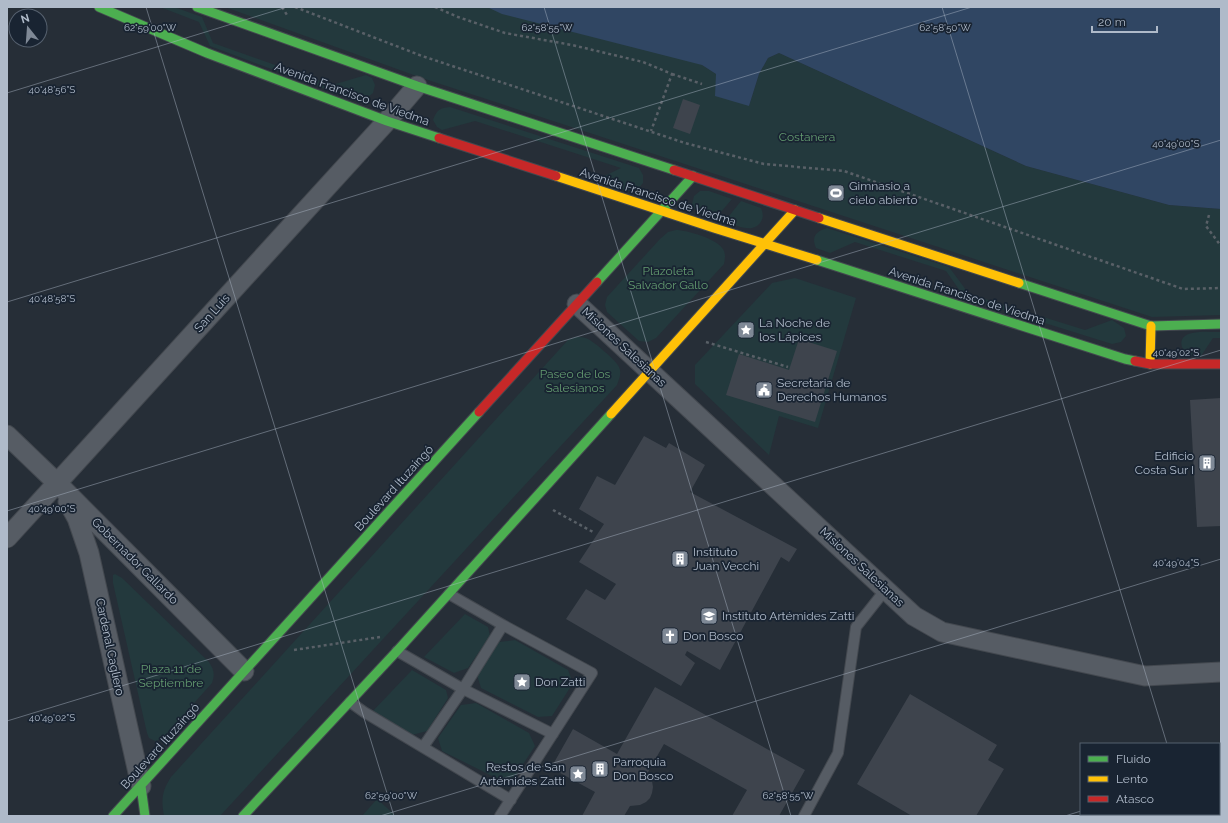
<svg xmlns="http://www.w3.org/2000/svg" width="1228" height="823" viewBox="0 0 1228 823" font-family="Raleway,sans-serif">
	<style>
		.green { fill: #23393d }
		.water { fill: #304663 }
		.building { fill: #3e444d }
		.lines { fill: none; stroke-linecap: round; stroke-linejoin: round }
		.lane-casing { stroke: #43484f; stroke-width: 12 }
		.street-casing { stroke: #43484f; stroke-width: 21 }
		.fast-casing { stroke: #43484f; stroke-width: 11 }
		.slow-casing { stroke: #43484f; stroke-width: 11 }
		.jam-casing { stroke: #43484f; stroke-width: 11 }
		.path { stroke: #596067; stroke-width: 2.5; stroke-dasharray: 3 3; stroke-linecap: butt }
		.lane { stroke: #565c64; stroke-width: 10 }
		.street { stroke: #565c64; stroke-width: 19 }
		.fast { stroke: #4caf50; stroke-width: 9 }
		.slow { stroke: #ffc107; stroke-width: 9 }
		.jam { stroke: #c62828; stroke-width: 9 }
		.ticks { fill: none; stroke: #afbac9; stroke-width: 1; stroke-opacity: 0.45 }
		.labels { text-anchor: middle; stroke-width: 3.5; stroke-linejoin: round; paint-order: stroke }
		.street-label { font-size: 12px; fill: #afbac9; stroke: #192432 }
		.park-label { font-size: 12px; fill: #649c70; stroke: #192432 }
		.poi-label { font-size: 12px; fill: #afbac9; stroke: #192432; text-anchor: start }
		.ticks-label { font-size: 10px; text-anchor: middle; fill: #afbac9; stroke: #192432; stroke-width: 3.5; stroke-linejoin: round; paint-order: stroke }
	</style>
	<rect width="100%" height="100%" fill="#262e37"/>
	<path class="green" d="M160,7H174L202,17L213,43L332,85L366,75L372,78L375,85L373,93L367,98L357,101L210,46L199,22Z
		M225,7H579L702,65L716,74L749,106L759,74L768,58L779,53L1026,166L1169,205L1221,209V315L1152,317L422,78Z
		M450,107L639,168L643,175V183L638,189L628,191L596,180L621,168L475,121L442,130L437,127L433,120C437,110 439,108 450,107Z
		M700,191H709L732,199L715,219L696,211L692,204L694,196Z
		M741,201L761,208C763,213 764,218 760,223C752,234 735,225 725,221Z
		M827,228L949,267L969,294L1085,330L1112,320L1124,328L1126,336L1121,342L1112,344L965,298L946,271L855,242L830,253L816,248C811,237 816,231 827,228Z
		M676,230C687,230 717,239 723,249C726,254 725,259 724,264L656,338L648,342L639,341L607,312L605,305L607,297L660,239L668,232Z
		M795,278L856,298L818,428L779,416L769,455L695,384V365L772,283Z
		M1221,332V338H1213L1201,356H1188C1179,347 1178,336 1192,333C1201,331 1212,332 1221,332Z
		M576,337C580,337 584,337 588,339C594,342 617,361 619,367C622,373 619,379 617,385L220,816H164C161,799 162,791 171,777L568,340Z
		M115,574L122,578L209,662C214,670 215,674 212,683L162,739L155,741L149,738L147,733L113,583V575Z
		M465,614L488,627L490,636L468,668L454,673L424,657Z
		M515,640L568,670L573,683L552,716L538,717L481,688L477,675L499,642Z
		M412,670L446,690L448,698L427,731L412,735L372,712Z
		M476,703L529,733L535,746L514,778L500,780L442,751L438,738L461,705Z
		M377,799L396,816H362Z"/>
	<path class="water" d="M487,7H1221V209L1169,205L1026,166L779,53L768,58L759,74L749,106L715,96L716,74L702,65L502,14Z"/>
	<path class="building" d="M683,99L700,105L690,134L673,128Z
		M799,339L837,351L815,422L726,395L739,354L789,370Z
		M1221,398V526L1197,527L1190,400Z
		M644,436L666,448L669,443L705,465L690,492L797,549L789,562L781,557L720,670L687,651L685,655L695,663L681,686L566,619L586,589L605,600L616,584L579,562L604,524L579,509L597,476L615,485Z
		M655,687L805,770L779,816H732L747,790L664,744L647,774L652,781L653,787L652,793L650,798L646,802L640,805L630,806L624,816H582L595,792L551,768L573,729L617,754Z
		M910,694L997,745L988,760L1004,769L976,816H912L857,784Z"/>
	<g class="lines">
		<g class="lane-casing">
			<path id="lane" d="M449,594L503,625L592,673L500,816
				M397,651L463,689L553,734
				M350,702L364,712L511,800
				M423,747L463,689L503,625
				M804,816L838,753L856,627L886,589"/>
		</g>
		<g class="street-casing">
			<path id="street" d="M577,304L914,616L942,632L1145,676L1221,672
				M7,435L57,483L244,671
				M68,502L77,518L89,553L141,786
				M7,538L387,121L417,86"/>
		</g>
		<g class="fast-casing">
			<path id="fast" d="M99,7L207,53L387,121L439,138
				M197,7L417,86L674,170
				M817,260L1125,359L1135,361
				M597,282L693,176
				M1019,283L1151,326L1221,324
				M141,786L145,816
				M113,816L479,412
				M243,816L397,651L611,414"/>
		</g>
		<g class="slow-casing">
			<path id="slow" d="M556,176L714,228L817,260
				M819,218L1019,283
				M1150,364L1151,326
				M611,414L795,210"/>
		</g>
		<g class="jam-casing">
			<path id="jam" d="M439,138L556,176
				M674,170L819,218
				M1135,361L1150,364H1221
				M479,412L597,282"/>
		</g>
		<path class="path" d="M282,7L287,15
			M295,7L422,56L685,143L764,164L844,171L1183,289L1221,288
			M435,7L458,17L505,33L572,45L643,62L672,74L651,131
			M672,74L702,84
			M1209,215L1206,226L1221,246
			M706,342L788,367
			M553,510L593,532
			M294,650L380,637"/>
		<use href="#lane" class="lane"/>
		<use href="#street" class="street"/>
		<use href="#fast" class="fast"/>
		<use href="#slow" class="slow"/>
		<use href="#jam" class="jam"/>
	</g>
	<path class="ticks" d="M146,7L394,816M544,7L791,816M942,7L1167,744M7,93L287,7M7,302L972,7M7,511L1221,140M7,721L1221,350M1219,769L1221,768M1188,814L1189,816M380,816L1221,559M1065,816L1081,811"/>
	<defs>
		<g id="stadium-square" transform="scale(0.9)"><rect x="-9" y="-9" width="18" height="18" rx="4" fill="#7f8996" stroke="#192432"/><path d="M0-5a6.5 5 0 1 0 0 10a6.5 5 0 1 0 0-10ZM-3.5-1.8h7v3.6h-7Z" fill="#fff"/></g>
		<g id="sight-square" transform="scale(0.9)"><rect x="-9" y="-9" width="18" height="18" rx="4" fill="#7f8996" stroke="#192432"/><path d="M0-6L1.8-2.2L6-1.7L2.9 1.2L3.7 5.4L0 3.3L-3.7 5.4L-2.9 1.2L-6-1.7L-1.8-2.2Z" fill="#fff"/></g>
		<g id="civic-square" transform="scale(0.9)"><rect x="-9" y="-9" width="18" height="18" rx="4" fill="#7f8996" stroke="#192432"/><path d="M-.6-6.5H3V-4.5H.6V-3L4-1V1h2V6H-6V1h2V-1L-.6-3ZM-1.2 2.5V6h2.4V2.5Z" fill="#fff"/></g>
		<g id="building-square" transform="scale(0.9)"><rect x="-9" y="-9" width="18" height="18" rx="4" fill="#7f8996" stroke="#192432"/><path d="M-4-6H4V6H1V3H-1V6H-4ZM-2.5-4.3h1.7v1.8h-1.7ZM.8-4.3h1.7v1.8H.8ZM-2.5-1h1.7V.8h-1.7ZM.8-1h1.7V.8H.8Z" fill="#fff"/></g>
		<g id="school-square" transform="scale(0.9)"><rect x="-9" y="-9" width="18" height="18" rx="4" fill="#7f8996" stroke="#192432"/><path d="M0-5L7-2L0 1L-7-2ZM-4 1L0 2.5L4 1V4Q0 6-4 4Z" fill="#fff"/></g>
		<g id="church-square" transform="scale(0.9)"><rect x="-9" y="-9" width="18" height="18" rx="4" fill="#7f8996" stroke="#192432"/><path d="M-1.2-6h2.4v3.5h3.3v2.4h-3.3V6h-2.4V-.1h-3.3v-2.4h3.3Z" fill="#fff"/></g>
	</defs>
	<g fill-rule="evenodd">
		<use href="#stadium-square" x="836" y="193"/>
		<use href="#sight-square" x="746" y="330"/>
		<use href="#civic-square" x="764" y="390"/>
		<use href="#building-square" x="1207" y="463"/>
		<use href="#building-square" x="680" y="559"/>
		<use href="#school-square" x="709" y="616"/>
		<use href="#church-square" x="670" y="636"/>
		<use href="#sight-square" x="522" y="682"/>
		<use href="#building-square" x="600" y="769"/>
		<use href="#sight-square" x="578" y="774"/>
	</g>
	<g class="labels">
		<g class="street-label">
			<text transform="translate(352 94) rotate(20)" y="4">Avenida Francisco de Viedma</text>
			<text transform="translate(658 197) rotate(18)" y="4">Avenida Francisco de Viedma</text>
			<text transform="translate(967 296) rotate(18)" y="4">Avenida Francisco de Viedma</text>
			<text transform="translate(212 313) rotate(-48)" y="4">San Luis</text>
			<text transform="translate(624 347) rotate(43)" y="4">Misiones Salesianas</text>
			<text transform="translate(394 488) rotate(-48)" y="4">Boulevard Ituzaingó</text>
			<text transform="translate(135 561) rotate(45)" y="4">Gobernador Gallardo</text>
			<text transform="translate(862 567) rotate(43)" y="4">Misiones Salesianas</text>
			<text transform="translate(110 647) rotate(78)" y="4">Cardenal Cagliero</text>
			<text transform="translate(160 746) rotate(-48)" y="4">Boulevard Ituzaingó</text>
		</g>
		<g class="park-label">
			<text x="807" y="141">Costanera</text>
			<text x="668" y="275">Plazoleta<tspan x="668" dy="14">Salvador Gallo</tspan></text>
			<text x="575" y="378">Paseo de los<tspan x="575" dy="14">Salesianos</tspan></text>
			<text x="171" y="673">Plaza 11 de<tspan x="171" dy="14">Septiembre</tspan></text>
		</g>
		<g class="poi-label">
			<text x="849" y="190">Gimnasio a<tspan x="849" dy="14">cielo abierto</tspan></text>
			<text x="759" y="327">La Noche de<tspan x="759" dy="14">los Lápices</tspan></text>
			<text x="777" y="387">Secretaria de<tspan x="777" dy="14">Derechos Humanos</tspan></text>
			<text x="1194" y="460" text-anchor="end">Edificio<tspan x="1194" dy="14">Costa Sur I</tspan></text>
			<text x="693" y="556">Instituto<tspan x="693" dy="14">Juan Vecchi</tspan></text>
			<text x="722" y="620">Instituto Artémides Zatti</text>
			<text x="683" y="640">Don Bosco</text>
			<text x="535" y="686">Don Zatti</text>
			<text x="613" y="766">Parroquia<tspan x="613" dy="14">Don Bosco</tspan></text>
			<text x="565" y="771" text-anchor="end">Restos de San<tspan x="565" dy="14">Artémides Zatti</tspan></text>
		</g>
	</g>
	<g class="ticks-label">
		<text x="150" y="31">62°59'00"W</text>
		<text x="547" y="31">62°58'55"W</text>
		<text x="945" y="31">62°58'50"W</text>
		<text x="52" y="93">40°48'56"S</text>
		<text x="1176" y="147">40°49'00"S</text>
		<text x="52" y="302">40°48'58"S</text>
		<text x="1176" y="356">40°49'02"S</text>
		<text x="52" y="512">40°49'00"S</text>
		<text x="1176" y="566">40°49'04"S</text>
		<text x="52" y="721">40°49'02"S</text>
		<text x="391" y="799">62°59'00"W</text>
		<text x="788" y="799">62°58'55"W</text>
	</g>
	<rect width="1228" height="823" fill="none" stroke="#afbac9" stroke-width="16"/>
	<rect x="1080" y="743" width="140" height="72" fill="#192432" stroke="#55606e"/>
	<rect x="1088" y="756" width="20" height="6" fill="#4caf50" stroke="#55606e"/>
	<text x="1116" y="763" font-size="12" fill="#afbac9">Fluido</text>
	<rect x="1088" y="776" width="20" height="6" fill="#ffc107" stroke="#55606e"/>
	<text x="1116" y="783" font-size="12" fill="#afbac9">Lento</text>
	<rect x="1088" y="796" width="20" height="6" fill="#c62828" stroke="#55606e"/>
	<text x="1116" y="803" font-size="12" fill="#afbac9">Atasco</text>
	<g transform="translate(28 28) rotate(343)"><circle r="19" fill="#192432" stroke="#55606e"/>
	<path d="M0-3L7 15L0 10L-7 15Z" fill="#7f8996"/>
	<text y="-6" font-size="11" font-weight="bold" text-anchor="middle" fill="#afbac9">N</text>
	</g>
	<path d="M1092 26v6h65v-6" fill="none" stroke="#afbac9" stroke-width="2"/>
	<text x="1098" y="26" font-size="12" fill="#afbac9" stroke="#192432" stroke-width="3" paint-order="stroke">20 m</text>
</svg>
